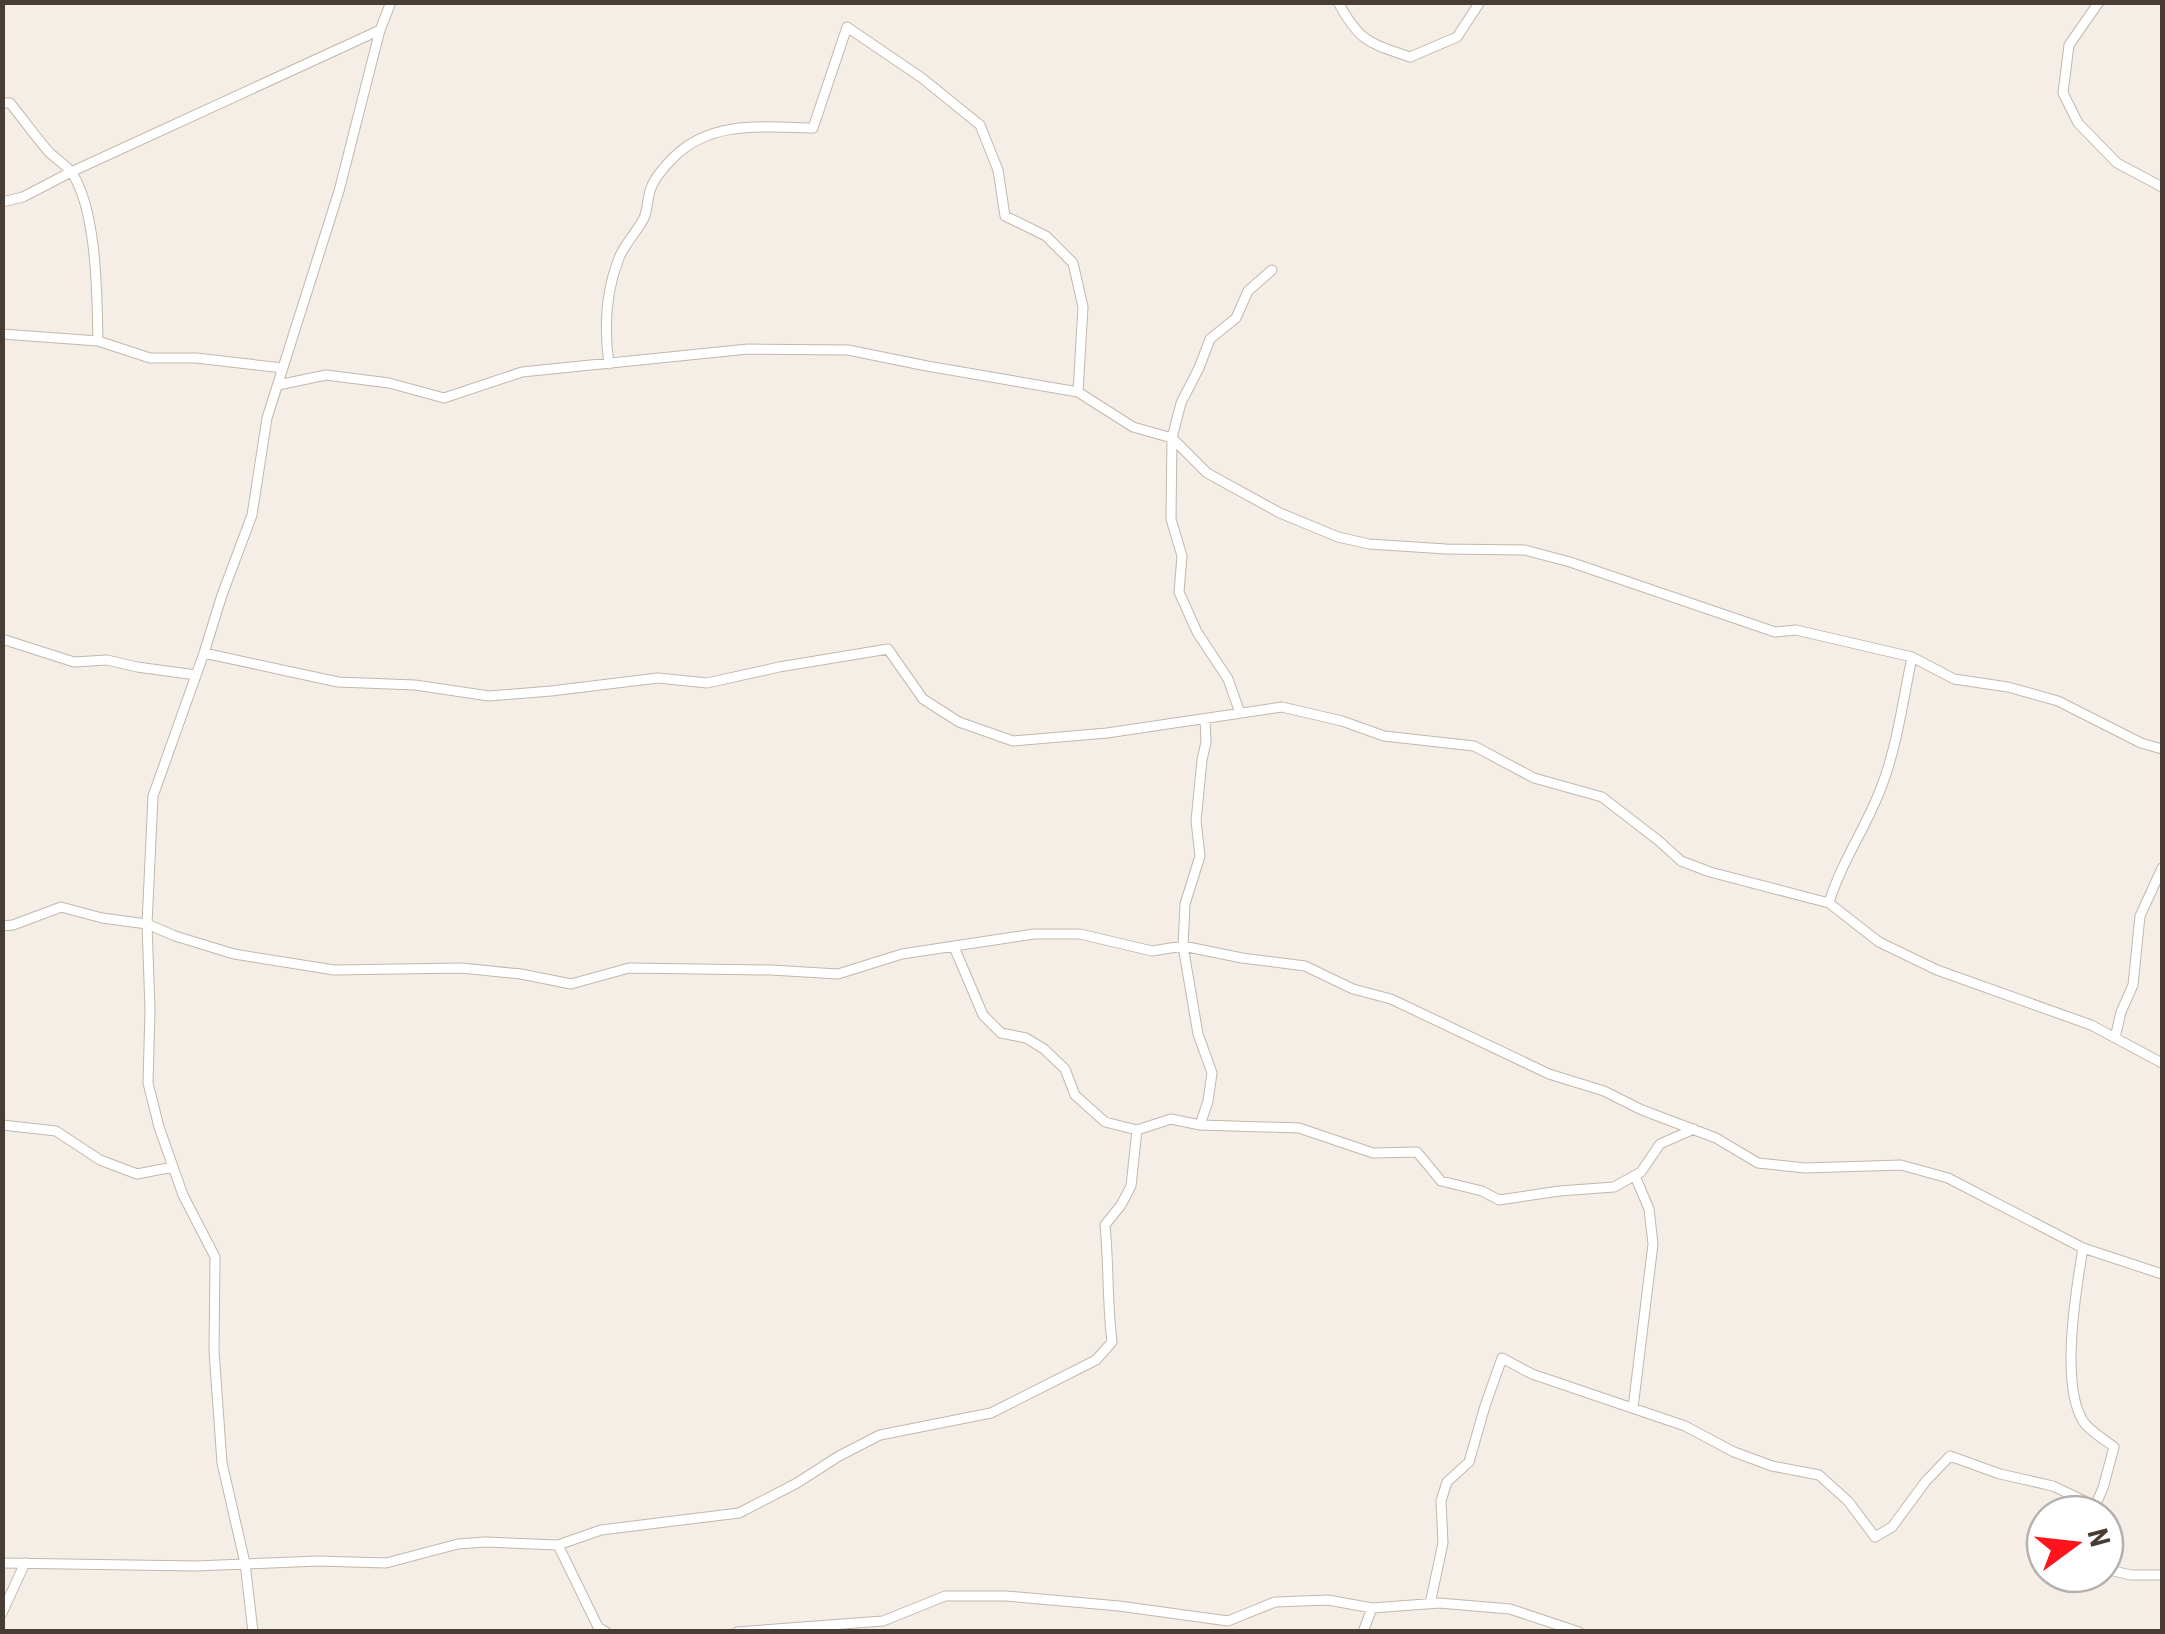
<svg xmlns="http://www.w3.org/2000/svg" width="2165" height="1634" viewBox="0 0 2165 1634" font-family="'Roboto Condensed',sans-serif">
	<style>
		.lines { fill: none; stroke-linecap: round; stroke-linejoin: round }
		.minor-casing { stroke: #c4b7ab; stroke-width: 11 }
		.minor { stroke: #fff; stroke-width: 9 }
	</style>
	<rect width="100%" height="100%" fill="#f5eee7"/>
	<g class="lines">
		<g class="minor-casing">
			<path id="minor" d="M1338,2C1360,43 1370,43 1410,57L1457,37L1480,2
				M2099,2L2069,45L2063,93L2078,123L2117,163L2162,187
				M2,103H10C23,119 35,136 49,152C56,159 66,165 72,173C97,211 97,295 98,341
				M2,202L23,197L71,172L380,30
				M2,334L98,341L150,358H196L283,368
				M609,364C604,329 606,291 619,258C625,243 637,232 644,218C648,209 647,198 651,188C655,177 665,166 674,157C711,120 764,127 813,128L847,27L922,78L980,125L998,170L1005,216L1046,236L1073,263L1083,307L1078,392
				M278,385L326,375L389,383L444,398L522,372L748,349L848,350L927,366L1078,392L1133,427L1172,438L1207,473L1280,513L1338,537L1369,544L1446,549L1525,550L1570,562L1775,632L1796,630L1912,657L1954,679L2008,687L2058,701L2141,743L2162,749
				M2,639L74,662L107,660L137,667L196,675
				M204,653L338,682L415,685L489,696L551,691L658,678L707,683L779,667L888,649L923,699L959,722L1013,741L1107,733L1282,707L1342,721L1384,736L1474,746L1534,778L1602,797L1659,841L1681,861L1710,872L1829,903L1879,942L1937,970L2091,1025L2162,1063
				M1240,713L1228,679L1197,632L1179,592L1182,556L1171,519L1172,438L1181,403L1199,368L1210,339L1236,318L1248,291L1272,270
				M1829,903C1841,862 1866,828 1881,788C1897,747 1903,700 1912,657
				M2,926L13,925L61,907L102,918L147,924L175,936L234,954L334,970L461,968L521,974L571,984L629,968L771,970L838,974L902,954L1034,934H1080L1152,951L1183,946L1242,958L1305,966L1353,989L1391,999L1549,1074L1604,1091L1642,1110L1716,1138L1758,1163L1805,1168L1901,1165L1948,1178L2083,1248L2162,1274
				M954,947L983,1015L1001,1033L1026,1038L1044,1049L1065,1069L1075,1095L1105,1122L1137,1130
				M2115,1038L2121,1012L2133,985L2140,916L2162,868
				M2,1125L56,1131L100,1160L137,1174L173,1167
				M1200,1125L1299,1128L1373,1153L1417,1152L1441,1181L1482,1191L1499,1200L1559,1191L1614,1187L1641,1172L1660,1144L1694,1129
				M2083,1248C2076,1290 2060,1384 2083,1421C2089,1431 2104,1439 2114,1447L2103,1488L2095,1506V1514
				M1633,1408L1653,1244L1649,1209L1635,1176
				M558,1545L598,1627L606,1632
				M2,1563L196,1566L318,1561L386,1563L458,1544L485,1542L558,1545L601,1530L739,1513L797,1483L839,1456L880,1435L991,1413L1096,1360L1112,1342C1107,1303 1109,1264 1105,1225L1121,1205L1131,1186L1137,1130L1171,1119L1200,1125L1208,1101L1212,1073L1198,1034L1183,946L1185,904L1200,856L1196,821L1202,760L1206,742L1205,719
				M2105,1569L2131,1575H2162
				M1430,1604L1443,1543L1441,1501L1447,1482L1469,1462L1485,1406L1502,1358L1532,1374L1685,1426L1734,1452L1772,1466L1819,1475L1848,1501L1875,1537L1892,1527L1926,1481L1950,1456L2000,1474L2053,1486L2095,1506
				M2,1613L25,1563
				M253,1632L245,1563L222,1463L214,1351L215,1257L183,1195L159,1127L148,1083L150,1010L147,924L153,796L204,653L222,595L252,515L267,418L339,191L380,30L391,2
				M737,1632L883,1621L945,1596H1006L1119,1606L1228,1621L1275,1602L1328,1600L1372,1608L1439,1603L1510,1609L1579,1632
				M1363,1632L1372,1608"/>
		</g>
		<use href="#minor" class="minor"/>
	</g>
	<rect width="2165" height="1634" fill="none" stroke="#483d35" stroke-width="10"/>
	<g transform="translate(2075 1544) rotate(75)"><circle r="48" fill="#ffffff" stroke="#b6b1ae" stroke-width="2.5"/>
	<path d="M0-8L18 38L0 25L-18 38Z" fill="#ff131c"/>
	<text y="-15" font-size="28" font-weight="bold" text-anchor="middle" fill="#483d35">N</text>
	</g>
</svg>
